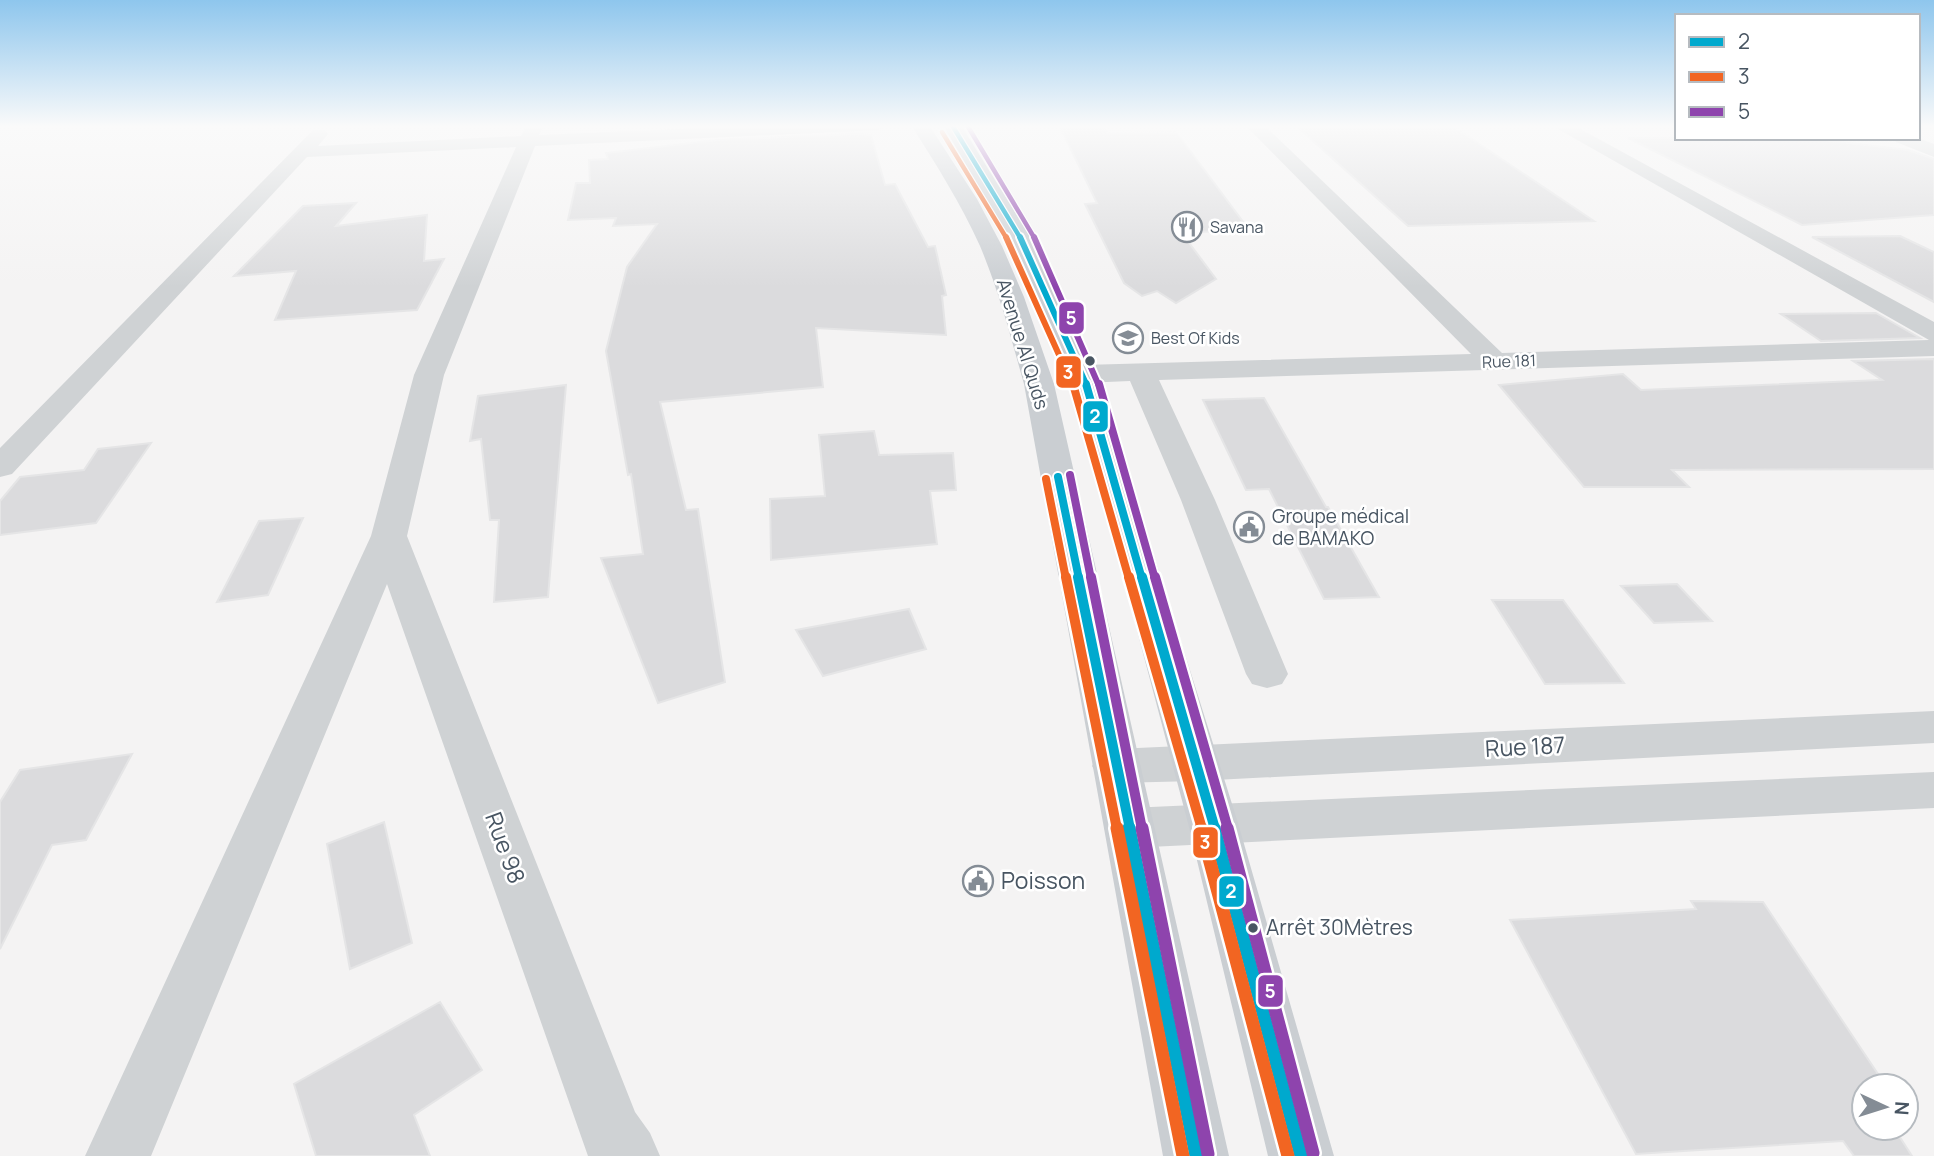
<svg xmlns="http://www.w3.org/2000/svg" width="1934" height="1156" viewBox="0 0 1934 1156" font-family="Manrope,sans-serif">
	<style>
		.building { fill: #dbdbdd; stroke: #e5e5e6; stroke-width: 2 }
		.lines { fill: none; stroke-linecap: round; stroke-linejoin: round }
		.minor { fill: #cfd2d4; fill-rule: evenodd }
		.major { fill: #caced2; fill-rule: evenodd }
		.bus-1-far4-casing { stroke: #fff; stroke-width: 7 }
		.bus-1-far3-casing { stroke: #fff; stroke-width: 10 }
		.bus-1-far2-casing { stroke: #fff; stroke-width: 12 }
		.bus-1-far1-casing { stroke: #fff; stroke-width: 15 }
		.bus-1-casing { stroke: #fff; stroke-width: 18 }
		.bus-2-far4-casing { stroke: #fff; stroke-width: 7 }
		.bus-2-far3-casing { stroke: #fff; stroke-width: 10 }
		.bus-2-far2-casing { stroke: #fff; stroke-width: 12 }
		.bus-2-far1-casing { stroke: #fff; stroke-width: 15 }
		.bus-2-casing { stroke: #fff; stroke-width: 18 }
		.bus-3-far4-casing { stroke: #fff; stroke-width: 7 }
		.bus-3-far3-casing { stroke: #fff; stroke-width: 10 }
		.bus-3-far2-casing { stroke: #fff; stroke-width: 12 }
		.bus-3-far1-casing { stroke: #fff; stroke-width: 15 }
		.bus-3-casing { stroke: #fff; stroke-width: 18 }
		.bus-1-far4 { stroke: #00a9ce; stroke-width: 4.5 }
		.bus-1-far3 { stroke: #00a9ce; stroke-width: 6 }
		.bus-1-far2 { stroke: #00a9ce; stroke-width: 8 }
		.bus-1-far1 { stroke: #00a9ce; stroke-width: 10 }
		.bus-1 { stroke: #00a9ce; stroke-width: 13 }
		.bus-2-far4 { stroke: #f26522; stroke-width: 4.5 }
		.bus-2-far3 { stroke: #f26522; stroke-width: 6 }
		.bus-2-far2 { stroke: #f26522; stroke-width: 8 }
		.bus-2-far1 { stroke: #f26522; stroke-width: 10 }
		.bus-2 { stroke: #f26522; stroke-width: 13 }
		.bus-3-far4 { stroke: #8e44ad; stroke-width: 4.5 }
		.bus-3-far3 { stroke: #8e44ad; stroke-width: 6 }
		.bus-3-far2 { stroke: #8e44ad; stroke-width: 8 }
		.bus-3-far1 { stroke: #8e44ad; stroke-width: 10 }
		.bus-3 { stroke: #8e44ad; stroke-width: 13 }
		.bus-dot { fill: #485562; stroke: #fff; stroke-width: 2.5 }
		.labels { text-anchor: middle; stroke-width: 5; stroke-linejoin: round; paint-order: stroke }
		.far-poi-label { font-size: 16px; fill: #485562; stroke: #fff; text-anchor: start }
		.far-street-label { font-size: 16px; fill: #485562; stroke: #fff }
		.street-label { font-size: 19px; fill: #485562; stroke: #fff }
		.poi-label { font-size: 19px; fill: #485562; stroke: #fff; text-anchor: start }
		.near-bus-label { font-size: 21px; fill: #485562; stroke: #fff; text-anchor: start }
		.near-street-label { font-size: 23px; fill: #485562; stroke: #fff }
		.near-poi-label { font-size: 23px; fill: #485562; stroke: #fff; text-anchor: start }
		.line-badge { stroke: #fff; stroke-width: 2.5 }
		.badge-label { font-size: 19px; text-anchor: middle; font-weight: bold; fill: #fff }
	</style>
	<rect width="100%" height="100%" fill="#f4f3f3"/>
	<path class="building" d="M1059,125H1102L1107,133L1176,132L1250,231L1181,232L1216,279L1176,303L1157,291L1142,296L1124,283L1085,204L1097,203Z
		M1295,125H1451L1594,221L1408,226Z
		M856,134L871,135L885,185L895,184L928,247L935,246L946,295L942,296L946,335L816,328L823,387L660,402L686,510L698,509L725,682L658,703L601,558L643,554L631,474L628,475L606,351L627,267L657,224L613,226L616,218L568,220L576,183H590L589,160L608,159L606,153L717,140Z
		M1628,138H1806L1908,150L1934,159V215L1802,225Z
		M356,203L336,226L427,215L424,261L444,259L417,310L275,320L296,271L234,276L303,206Z
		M1900,236L1934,252V302L1812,237Z
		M1876,313L1920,338L1821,341L1781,314Z
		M1934,359V469L1672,470L1689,487H1584L1499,385L1623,374L1641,390L1882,380L1853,361Z
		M566,385L548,597L494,602L499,520H490L481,439L470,441L478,396Z
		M1264,398L1326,507H1328L1379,597L1324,599L1269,489L1246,490L1203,400Z
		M874,431L879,455L953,453L956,490L930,491L937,544L771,560L770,499L825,496L819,435Z
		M151,443L96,523L0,535V501L20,477L84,470L98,449Z
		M303,518L268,595L217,602L259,521Z
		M1677,584L1712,621L1654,623L1621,586Z
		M1492,600H1563L1624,683L1545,684Z
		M909,609L926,649L823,676L796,630Z
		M132,754L86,840L52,845L0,949V802L20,770Z
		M384,822L412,943L350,969L327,844Z
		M1691,901L1763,902L1886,1086H1864V1128H1897H1894L1912,1156H1854L1843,1141L1636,1154L1510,920L1696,909Z
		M440,1002L482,1070L414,1115L430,1156H316L294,1084Z"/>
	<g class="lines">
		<path class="minor" d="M526,125H544L539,135L769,125H887L878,130L535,146L444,375L407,536L635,1112L650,1133L660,1156H588L387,584L151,1156H85L371,536L414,375L516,147L307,157L12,474L0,477V448L313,130H325L328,134L318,146L521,136Z
			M1245,125H1264L1502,353L1929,340L1551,125H1573L1934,322V356L1159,380L1215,500L1288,674L1282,684L1267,688L1252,684L1246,674L1181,500L1130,381L1083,383L1073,380L1069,374L1073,368L1083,365L1471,354Z
			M1893,138H1918L1934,144V157L1896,142Z
			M1934,711V743L1196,781L1116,783L1099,778L1092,766L1099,754L1116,749Z
			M1934,772V808L1129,848L1111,842L1104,828L1111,814L1129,808Z"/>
		<path class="major" d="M911,125H929L977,199L1002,246L1024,297L1054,384L1229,1156H1163L1024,384C1011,338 999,291 980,246C961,204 936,164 911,125Z
			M943,125H961L1036,246L1097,374L1238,823L1334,1156H1268L1188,823L1069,374L1013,246Z"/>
		<g class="bus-1-far4-casing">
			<path id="bus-1-far4" d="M952,125L1021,239"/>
		</g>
		<g class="bus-1-far3-casing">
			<path id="bus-1-far3" d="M1020,237L1087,386"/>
		</g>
		<g class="bus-1-far2-casing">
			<path id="bus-1-far2" d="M1086,384L1142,579
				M1058,477L1079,579"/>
		</g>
		<g class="bus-1-far1-casing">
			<path id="bus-1-far1" d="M1078,577L1130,829
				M1142,577L1215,829"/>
		</g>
		<g class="bus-1-casing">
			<path id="bus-1" d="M1129,828L1196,1156
				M1214,828L1301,1156"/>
		</g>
		<g class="bus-2-far4-casing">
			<path id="bus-2-far4" d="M942,132L1007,239"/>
		</g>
		<g class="bus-2-far3-casing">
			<path id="bus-2-far3" d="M1006,237L1073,386"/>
		</g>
		<g class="bus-2-far2-casing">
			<path id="bus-2-far2" d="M1073,384L1129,579
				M1046,479L1066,579"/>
		</g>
		<g class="bus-2-far1-casing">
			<path id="bus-2-far1" d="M1066,577L1117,829
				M1129,577L1202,829"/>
		</g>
		<g class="bus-2-casing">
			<path id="bus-2" d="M1117,828L1183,1156
				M1201,828L1288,1156"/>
		</g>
		<g class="bus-3-far4-casing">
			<path id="bus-3-far4" d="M967,125L1035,239"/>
		</g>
		<g class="bus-3-far3-casing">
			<path id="bus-3-far3" d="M1034,237L1099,386"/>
		</g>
		<g class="bus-3-far2-casing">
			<path id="bus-3-far2" d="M1099,384L1155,579
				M1070,475L1091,579"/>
		</g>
		<g class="bus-3-far1-casing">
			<path id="bus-3-far1" d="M1091,577L1142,829
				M1155,577L1228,829"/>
		</g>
		<g class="bus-3-casing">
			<path id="bus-3" d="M1142,828L1208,1154
				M1227,828L1313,1153"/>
		</g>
		<use href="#bus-1-far4" class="bus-1-far4"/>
		<use href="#bus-1-far3" class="bus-1-far3"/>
		<use href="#bus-1-far2" class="bus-1-far2"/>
		<use href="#bus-1-far1" class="bus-1-far1"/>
		<use href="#bus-1" class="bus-1"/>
		<use href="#bus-2-far4" class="bus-2-far4"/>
		<use href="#bus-2-far3" class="bus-2-far3"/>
		<use href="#bus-2-far2" class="bus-2-far2"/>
		<use href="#bus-2-far1" class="bus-2-far1"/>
		<use href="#bus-2" class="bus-2"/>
		<use href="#bus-3-far4" class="bus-3-far4"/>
		<use href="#bus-3-far3" class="bus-3-far3"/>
		<use href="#bus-3-far2" class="bus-3-far2"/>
		<use href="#bus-3-far1" class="bus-3-far1"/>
		<use href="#bus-3" class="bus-3"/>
	</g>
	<linearGradient id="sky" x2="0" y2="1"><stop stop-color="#8ec6ed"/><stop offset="0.44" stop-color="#fafafa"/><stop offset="1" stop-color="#fafafa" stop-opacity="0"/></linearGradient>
	<rect width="1934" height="287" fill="url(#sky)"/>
	<defs>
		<g id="restaurant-ring" transform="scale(1.575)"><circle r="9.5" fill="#fff" stroke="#848c95" stroke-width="1.5"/><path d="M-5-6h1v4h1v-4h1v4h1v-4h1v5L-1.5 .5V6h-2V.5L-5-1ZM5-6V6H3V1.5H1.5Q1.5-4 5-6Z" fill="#848c95"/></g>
		<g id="school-ring" transform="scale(1.575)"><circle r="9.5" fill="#fff" stroke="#848c95" stroke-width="1.5"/><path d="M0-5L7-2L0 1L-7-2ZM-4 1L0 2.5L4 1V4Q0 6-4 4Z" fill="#848c95"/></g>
		<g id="civic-ring" transform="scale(1.575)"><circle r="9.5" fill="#fff" stroke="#848c95" stroke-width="1.5"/><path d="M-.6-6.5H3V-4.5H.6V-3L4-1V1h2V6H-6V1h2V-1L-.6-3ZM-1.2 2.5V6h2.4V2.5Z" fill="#848c95"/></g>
	</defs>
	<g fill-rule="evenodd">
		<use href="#restaurant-ring" x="1187" y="227"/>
		<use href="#school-ring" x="1128" y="338"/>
		<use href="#civic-ring" x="1249" y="527"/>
		<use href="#civic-ring" x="978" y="881"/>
	</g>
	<g class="bus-dot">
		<circle cx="1090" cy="361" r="6"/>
		<circle cx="1253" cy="928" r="6"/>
	</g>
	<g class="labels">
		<g class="far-poi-label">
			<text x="1210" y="233">Savana</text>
			<text x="1151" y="344">Best Of Kids</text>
		</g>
		<g class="far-street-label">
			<text transform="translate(1509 361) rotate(-2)" y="6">Rue 181</text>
		</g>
		<g class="street-label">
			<text transform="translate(1023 344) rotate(73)" y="7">Avenue Al Quds</text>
		</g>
		<g class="poi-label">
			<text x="1272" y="523">Groupe médical<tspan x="1272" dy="22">de BAMAKO</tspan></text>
		</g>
		<g class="near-bus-label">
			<text x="1266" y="935">Arrêt 30Mètres</text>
		</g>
		<g class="near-street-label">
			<text transform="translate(1525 747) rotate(-3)" y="8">Rue 187</text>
			<text transform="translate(505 848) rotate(70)" y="8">Rue 98</text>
		</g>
		<g class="near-poi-label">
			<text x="1001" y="889">Poisson</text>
		</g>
	</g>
	<g class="line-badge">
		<rect x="1058" y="301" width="27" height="34" rx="7" fill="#8e44ad"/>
		<rect x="1055" y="355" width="27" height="34" rx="7" fill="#f26522"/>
		<rect x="1082" y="400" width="27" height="33" rx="7" fill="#00a9ce"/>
		<rect x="1192" y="826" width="27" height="33" rx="7" fill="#f26522"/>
		<rect x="1218" y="875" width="27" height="33" rx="7" fill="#00a9ce"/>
		<rect x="1257" y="974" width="27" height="34" rx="7" fill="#8e44ad"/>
	</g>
	<g class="badge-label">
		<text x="1071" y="325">5</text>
		<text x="1068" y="379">3</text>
		<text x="1095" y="423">2</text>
		<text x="1205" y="849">3</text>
		<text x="1231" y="898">2</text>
		<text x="1270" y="998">5</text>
	</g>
	<rect x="1675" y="14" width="245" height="126" fill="#ffffff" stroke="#b6bbc0" stroke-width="2"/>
	<rect x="1689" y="37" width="35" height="10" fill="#00a9ce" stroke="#b6bbc0" stroke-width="2"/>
	<text x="1738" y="49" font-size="21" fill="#485562">2</text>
	<rect x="1689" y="72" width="35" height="10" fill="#f26522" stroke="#b6bbc0" stroke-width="2"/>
	<text x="1738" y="84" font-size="21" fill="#485562">3</text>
	<rect x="1689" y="107" width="35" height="10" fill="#8e44ad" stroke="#b6bbc0" stroke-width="2"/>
	<text x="1738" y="119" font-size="21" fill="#485562">5</text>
	<g transform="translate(1885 1107) rotate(94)"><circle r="33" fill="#ffffff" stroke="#b6bbc0" stroke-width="2"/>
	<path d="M0-5L12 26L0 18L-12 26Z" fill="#848c95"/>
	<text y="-10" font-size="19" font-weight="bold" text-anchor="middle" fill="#485562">N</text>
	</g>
</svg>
